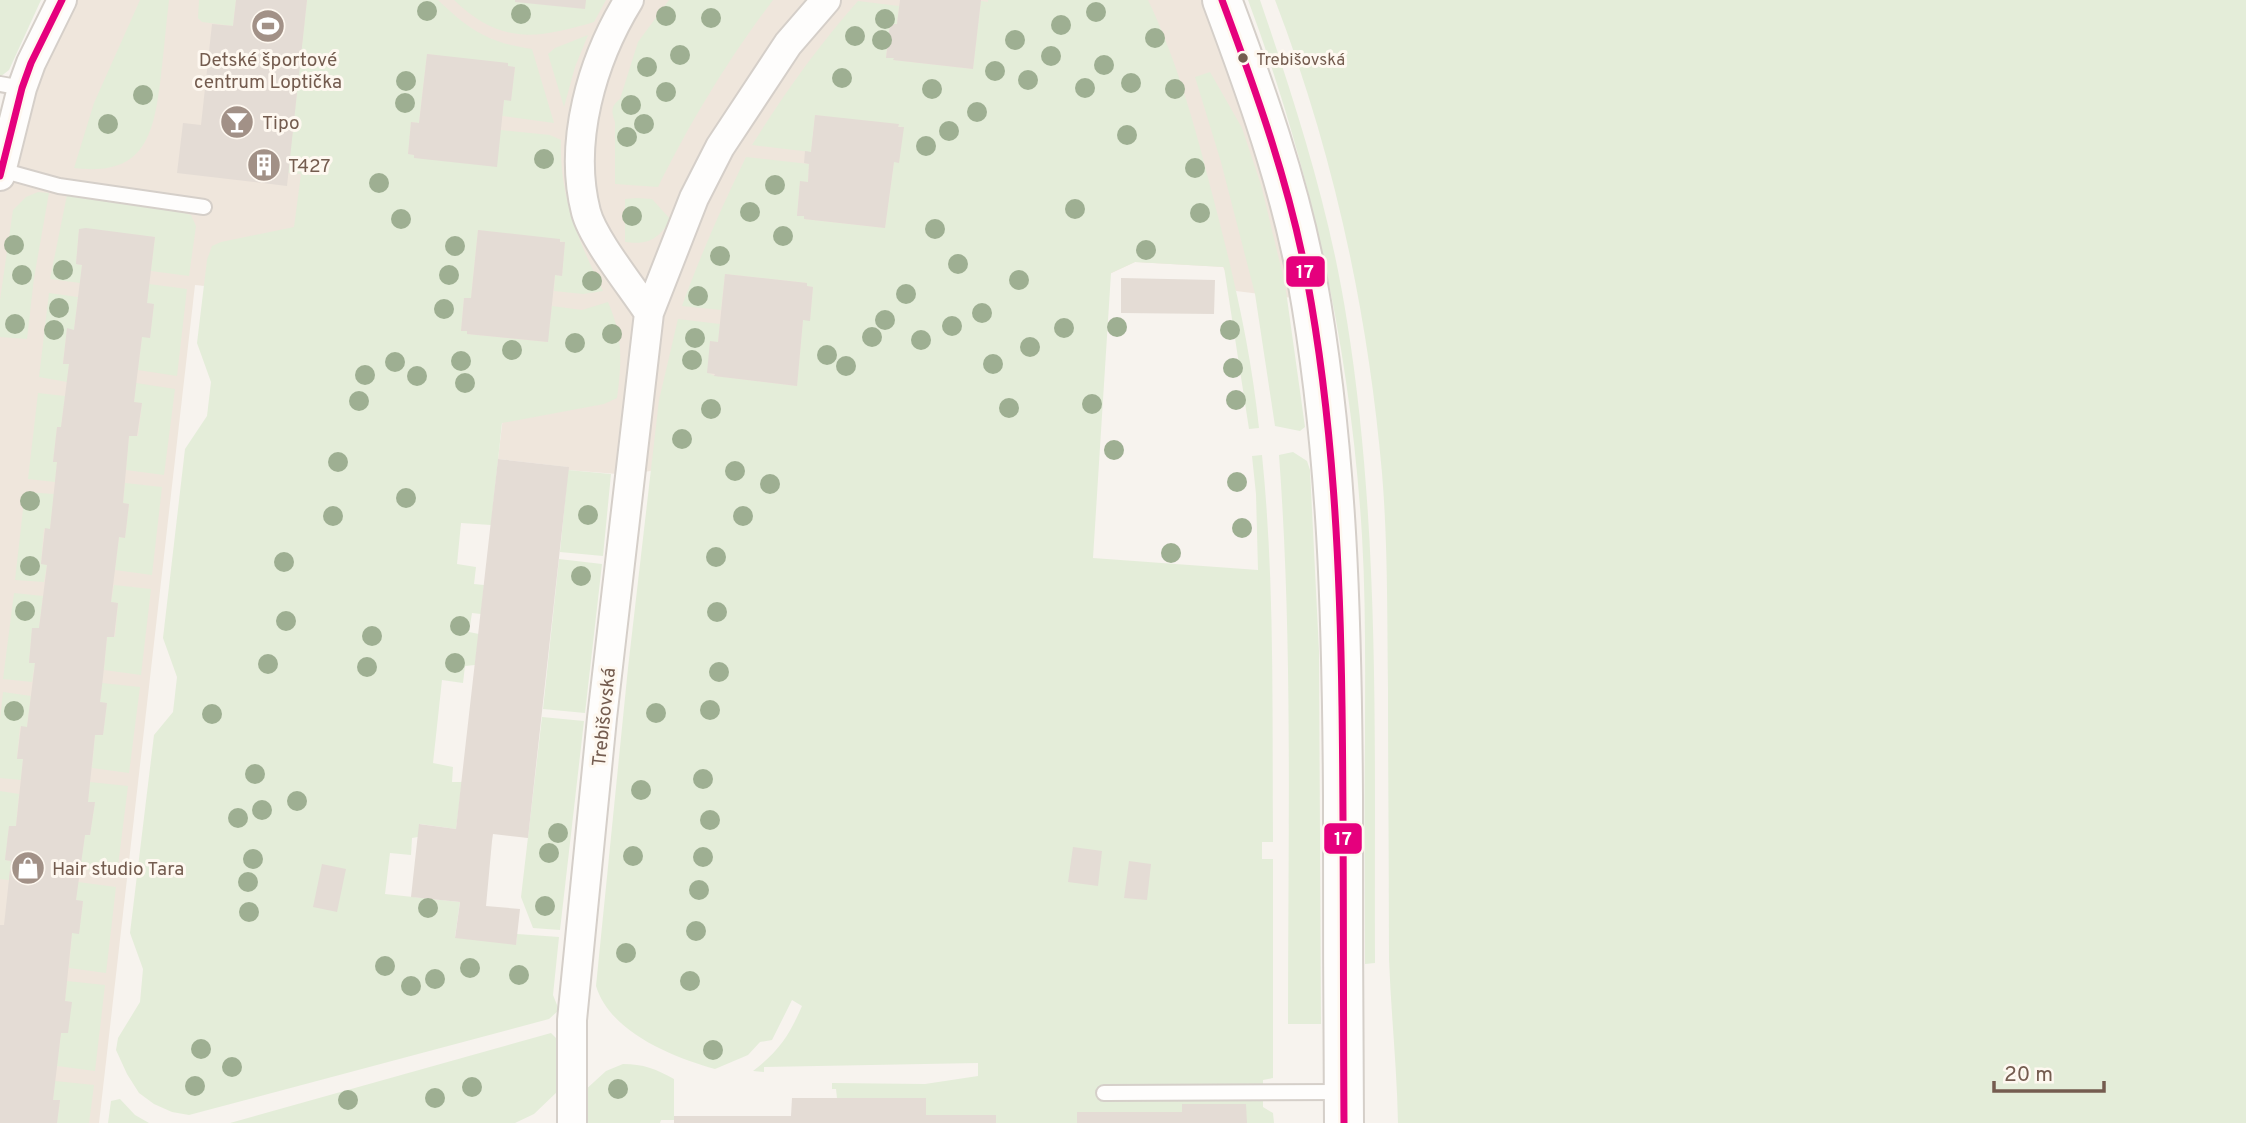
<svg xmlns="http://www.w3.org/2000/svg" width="2246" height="1123" viewBox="0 0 2246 1123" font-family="Overpass,sans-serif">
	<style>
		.residential { fill: #efe6dc }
		.green { fill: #e4edd9 }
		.building { fill: #e4dcd5 }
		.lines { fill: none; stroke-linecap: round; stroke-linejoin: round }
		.lane-casing { stroke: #d5cfc9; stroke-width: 18 }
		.street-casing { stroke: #d5cfc9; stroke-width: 32 }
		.secondary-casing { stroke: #d5cfc9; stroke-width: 42 }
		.lane { stroke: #fefdfc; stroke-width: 14 }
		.street { stroke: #fefdfc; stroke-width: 28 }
		.secondary { stroke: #fefdfc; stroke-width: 38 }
		.bus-1-casing { stroke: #fef8f0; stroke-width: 12 }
		.bus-1 { stroke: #e5007d; stroke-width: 7 }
		.tree { fill: #9eaf92 }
		.bus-dot { fill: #745c4f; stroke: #fef8f0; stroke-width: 2.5 }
		.labels { text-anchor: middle; stroke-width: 6; stroke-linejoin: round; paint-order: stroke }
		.bus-label { font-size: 17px; fill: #745c4f; stroke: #fef8f0; text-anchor: start }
		.poi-label { font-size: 19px; fill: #745c4f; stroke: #fef8f0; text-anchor: start }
		.street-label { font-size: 19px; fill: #745c4f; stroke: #fef8f0 }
		.line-badge { stroke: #fef8f0; stroke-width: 2.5 }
		.badge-label { font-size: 19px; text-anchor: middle; font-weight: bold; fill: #fff }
	</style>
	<rect width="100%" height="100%" fill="#f7f3ee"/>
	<path class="residential" d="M62,0H1221L1310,300L1236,291L1223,267L1135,262L718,458L629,475L568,470V467L498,459L505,400L340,300L195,285L99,1123H0V176Z"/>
	<path class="green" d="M0,0H41L9,70L0,77Z
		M140,0H169C166,25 164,50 161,75C154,134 146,177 74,168L94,103Z
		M199,0H236L233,26L202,22L198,18Z
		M307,0H438C469,30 489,43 532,49L554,123L502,116L504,100H511L515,67L427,54L419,123L411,122L408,154L414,155L501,130L550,135L561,140C559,196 579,242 603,291L583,294L554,291L555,275L562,276L565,242L478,230L471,298H464L461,331H467V334L547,342L552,306L582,310L608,302C623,337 622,361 617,398L604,404L502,423L491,525L461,523L457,564L476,567L474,584L484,585L481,614L472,613L469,632L479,634L475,665L465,666L463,683L442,680L433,763L453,767L452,782H462L456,829L420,824L418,837L412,838L411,855L390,853L385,894L460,902L455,937L516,944L517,934L559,937L553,995L559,1010L549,1019L189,1115L172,1112L154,1104L139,1093L127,1074L116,1050L118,1038L140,1002L143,969L130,933L154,735L173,712L177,677L163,638L185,449L207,416L211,382L197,343L207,260L212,246L221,242L294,227L301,174L288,173Z
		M454,0H606L594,22C536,39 501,45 454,0Z
		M669,0H773C727,61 692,119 658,187L615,184V122C611,111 611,106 620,99L638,42Z
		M988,0H1148C1178,63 1196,130 1213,197C1233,273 1251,350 1259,428L1249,429L1224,267L1135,262L1111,273L1093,558L1258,570L1256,494L1252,456L1262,455C1275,583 1272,713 1273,842H1262V859H1273V1078L1263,1080V1107L1273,1113L1274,1123H996V1115H926L925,1098H837L836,1089H832V1083L925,1084L978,1076V1063L764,1067V1072L753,1071C779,1051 789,1036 802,1006L792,1000L772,1040L760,1042L748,1055L715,1069C672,1057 610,1032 596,986L628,668L659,400L678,319L720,324L718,342H710L708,373L715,376L797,386L803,320H810L813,287L807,286V283L725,274L721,310L682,306C701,254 722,206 746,157L809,164L808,182H800L797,215L804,216V219L885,228L894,162H899L903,127L815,115L811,152L752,145C784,94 818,46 858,1L899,6L897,24H890L886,57L894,58V60L973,69L981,1L988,2Z
		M1248,0H1260C1296,105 1330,211 1347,321C1381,533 1374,749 1375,963L1365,964C1365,890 1364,816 1365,742C1365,673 1366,604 1362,536C1351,353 1312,172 1248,0Z
		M1275,0H2246V1123H1398C1397,1068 1391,1014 1389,959C1389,869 1388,779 1388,689C1387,617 1388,545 1382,473C1368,312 1333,151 1275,0Z
		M588,35L575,67L564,107L548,54L555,48Z
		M1210,72L1242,128L1261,185L1285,284L1305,427L1300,431L1275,426L1255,294L1221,162L1195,77Z
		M38,192L49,193L34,278L27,339L0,337V300L13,210L26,197Z
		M67,195L165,207L191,215L196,226L189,276L151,271L155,237L79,229L76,264L82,265L80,283L50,279Z
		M637,198L652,199L671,220C657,239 650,245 625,242V199Z
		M149,284L187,289L177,376L138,370L142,337H150L154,304L147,303Z
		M49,293L78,297L74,330L67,329L63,363L69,364L67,382L39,377Z
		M136,383L175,389L164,475L126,470L129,436H138L142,404L134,402Z
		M38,393L65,396L61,427H57L53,462H57L55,482L28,479Z
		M1293,452L1307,461L1310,470L1319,651L1321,1024H1288C1288,834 1293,644 1279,455Z
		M568,470L611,474L603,556L560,552Z
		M125,483L162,487L152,575L115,570L119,537L125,538L129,504L123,503Z
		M25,492L54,494L50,529H44L41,563L47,565L44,582L15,580Z
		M559,559L602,564L585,713L543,709Z
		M114,585L151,589L141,675L104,670L107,637H115L118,603L111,602Z
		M14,593L43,596L39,628L32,629L29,662L35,663L32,682L3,679Z
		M102,683L140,687L129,773L92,768L95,735H103L107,703L100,702Z
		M3,692L31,696L27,727H20L17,758L23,759L21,780L0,778V719Z
		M542,717L584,721L560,930L533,928L521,897Z
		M90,782L128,786L117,874L80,869L85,835H90L95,802H88Z
		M0,791L19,794L16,826H9L5,860L11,861L9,880L0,879Z
		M78,882L116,887L106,973L69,968L72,933H79L83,902L76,900Z
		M67,981L105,985L95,1071L57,1066L61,1033H68L71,1002L65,1001Z
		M551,1033L559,1041L558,1091L534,1114L515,1123H230Z
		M623,1064C643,1064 656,1069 674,1079V1120H661L660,1123H583V1092L606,1071Z
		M55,1081L94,1085L89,1123H57L60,1101L53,1100Z
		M120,1099L135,1115L149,1123H108L111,1101Z"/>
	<path class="building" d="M236,0H307L287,186L177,173L183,123L201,125L212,24L233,26Z
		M515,0H586L585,9L515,2Z
		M900,0H981L973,69L893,60L894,58H886L890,24H897Z
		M427,54L508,63V66L515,67L511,101L504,100L497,167L414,158V155L408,154L411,122L419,123Z
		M815,115L899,124L898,127H904L899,163L894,162L885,228L804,219V216H797L800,181L808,182L809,164L804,163L805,151L811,152Z
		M86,228L155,237L147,303L154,304L150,338L142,337L137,377L134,402L142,403L137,436H129L123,503L129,504L125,538L119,537L111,602L118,603L114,637H107L103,677L100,702L107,703L103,735H95L88,802H95L90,835H85L76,900L83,901L79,934L72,933L65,1001L72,1002L68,1033H61L53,1100H60L57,1123H0V925H4L11,861L5,860L9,826H16L23,759H17L21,726L27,727L35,663H29L32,628H39L47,565L41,564L45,528L50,529L57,462H53L57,427H61L69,364H63L67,328L74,330L79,289L82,265L76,264L79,229Z
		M478,230L560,239V242H565L562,276L555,275L548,342L467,334V331H461L464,298H471Z
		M725,274L807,283V286L813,287L810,321L803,320L797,386L714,376L715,374L707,373L710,341L718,342Z
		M1121,278L1215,280L1214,314L1121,313Z
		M498,459L569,467L528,838L493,834L492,841L486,906L520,909L516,945L455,938L460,902L411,897L419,824L456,829Z
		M1073,847L1102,851L1098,886L1068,882Z
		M1129,861L1151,864L1147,900L1124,898Z
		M322,864L346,869L337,912L313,907Z
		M792,1098H926V1115H996V1123H674V1116H791Z
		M1182,1104H1246L1247,1123H1077V1112H1182Z"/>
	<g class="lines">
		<g class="lane-casing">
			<path id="lane" d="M0,84L22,88
				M1,170L59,186L204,207
				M1104,1093L1342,1092"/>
		</g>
		<g class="street-casing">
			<path id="street" d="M629,0C592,60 568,142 586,212C593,239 632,287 649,313
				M0,176L22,88L31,63L62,0
				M572,1123V1020L602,718L649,313L694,198L720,147L788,44L826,0"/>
		</g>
		<g class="secondary-casing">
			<path id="secondary" d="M1222,0C1256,91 1289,183 1307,279C1338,450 1342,623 1343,797C1343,906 1343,1014 1344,1123"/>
		</g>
		<use href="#lane" class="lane"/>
		<use href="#street" class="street"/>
		<use href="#secondary" class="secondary"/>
		<g class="bus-1-casing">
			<path id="bus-1" d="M1222,0C1256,91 1289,183 1307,279C1333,419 1340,563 1342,706C1344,845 1343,984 1344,1123
				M0,176L22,88L31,63L62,0"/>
		</g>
		<use href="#bus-1" class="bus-1"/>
	</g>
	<g class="tree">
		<circle cx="427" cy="11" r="10"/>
		<circle cx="1096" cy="12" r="10"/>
		<circle cx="521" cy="14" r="10"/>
		<circle cx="666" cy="16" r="10"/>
		<circle cx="711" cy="18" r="10"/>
		<circle cx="885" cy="19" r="10"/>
		<circle cx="1061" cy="25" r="10"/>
		<circle cx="855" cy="36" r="10"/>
		<circle cx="1155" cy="38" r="10"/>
		<circle cx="882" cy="40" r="10"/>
		<circle cx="1015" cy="40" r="10"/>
		<circle cx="680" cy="55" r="10"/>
		<circle cx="1051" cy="56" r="10"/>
		<circle cx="1104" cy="65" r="10"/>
		<circle cx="647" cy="67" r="10"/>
		<circle cx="995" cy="71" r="10"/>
		<circle cx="842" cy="78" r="10"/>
		<circle cx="1028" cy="80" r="10"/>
		<circle cx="406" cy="81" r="10"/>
		<circle cx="1131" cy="83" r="10"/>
		<circle cx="1085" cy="88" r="10"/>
		<circle cx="932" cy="89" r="10"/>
		<circle cx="1175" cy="89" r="10"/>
		<circle cx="666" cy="92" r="10"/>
		<circle cx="143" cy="95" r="10"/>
		<circle cx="405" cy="103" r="10"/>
		<circle cx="631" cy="105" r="10"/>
		<circle cx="977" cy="112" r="10"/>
		<circle cx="108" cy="124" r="10"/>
		<circle cx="644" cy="124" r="10"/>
		<circle cx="949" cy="131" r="10"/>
		<circle cx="1127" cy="135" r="10"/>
		<circle cx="627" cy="137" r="10"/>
		<circle cx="926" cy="146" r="10"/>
		<circle cx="544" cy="159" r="10"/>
		<circle cx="1195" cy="168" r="10"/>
		<circle cx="379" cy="183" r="10"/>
		<circle cx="775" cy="185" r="10"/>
		<circle cx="1075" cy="209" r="10"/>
		<circle cx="750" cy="212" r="10"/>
		<circle cx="1200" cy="213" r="10"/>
		<circle cx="632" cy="216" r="10"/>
		<circle cx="401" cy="219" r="10"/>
		<circle cx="935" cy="229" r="10"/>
		<circle cx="783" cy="236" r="10"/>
		<circle cx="14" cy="245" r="10"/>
		<circle cx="455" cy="246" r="10"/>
		<circle cx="1146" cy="250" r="10"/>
		<circle cx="720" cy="256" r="10"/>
		<circle cx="958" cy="264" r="10"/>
		<circle cx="63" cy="270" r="10"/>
		<circle cx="22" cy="275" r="10"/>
		<circle cx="449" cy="275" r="10"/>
		<circle cx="1019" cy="280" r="10"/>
		<circle cx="592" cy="281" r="10"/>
		<circle cx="906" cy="294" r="10"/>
		<circle cx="698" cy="296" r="10"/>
		<circle cx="59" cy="308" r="10"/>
		<circle cx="444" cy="309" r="10"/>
		<circle cx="982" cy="313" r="10"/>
		<circle cx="885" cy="320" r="10"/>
		<circle cx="15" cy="324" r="10"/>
		<circle cx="952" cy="326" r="10"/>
		<circle cx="1117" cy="327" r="10"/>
		<circle cx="1064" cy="328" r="10"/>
		<circle cx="54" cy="330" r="10"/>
		<circle cx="1230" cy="330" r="10"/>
		<circle cx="612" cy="334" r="10"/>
		<circle cx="872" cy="337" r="10"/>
		<circle cx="695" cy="338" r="10"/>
		<circle cx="921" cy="340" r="10"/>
		<circle cx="575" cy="343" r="10"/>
		<circle cx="1030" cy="347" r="10"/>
		<circle cx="512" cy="350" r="10"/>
		<circle cx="827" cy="355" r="10"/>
		<circle cx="692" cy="360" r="10"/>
		<circle cx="461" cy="361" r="10"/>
		<circle cx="395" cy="362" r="10"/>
		<circle cx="993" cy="364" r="10"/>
		<circle cx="846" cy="366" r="10"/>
		<circle cx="1233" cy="368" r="10"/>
		<circle cx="365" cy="375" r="10"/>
		<circle cx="417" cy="376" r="10"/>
		<circle cx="465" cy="383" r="10"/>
		<circle cx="1236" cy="400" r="10"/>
		<circle cx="359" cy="401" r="10"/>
		<circle cx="1092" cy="404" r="10"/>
		<circle cx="1009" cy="408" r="10"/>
		<circle cx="711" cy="409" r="10"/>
		<circle cx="682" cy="439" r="10"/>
		<circle cx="1114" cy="450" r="10"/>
		<circle cx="338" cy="462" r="10"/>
		<circle cx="735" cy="471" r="10"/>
		<circle cx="1237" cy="482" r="10"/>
		<circle cx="770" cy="484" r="10"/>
		<circle cx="406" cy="498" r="10"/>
		<circle cx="30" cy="501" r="10"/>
		<circle cx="588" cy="515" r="10"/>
		<circle cx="333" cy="516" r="10"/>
		<circle cx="743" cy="516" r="10"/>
		<circle cx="1242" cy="528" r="10"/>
		<circle cx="1171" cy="553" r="10"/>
		<circle cx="716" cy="557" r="10"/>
		<circle cx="284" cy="562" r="10"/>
		<circle cx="30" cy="566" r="10"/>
		<circle cx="581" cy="576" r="10"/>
		<circle cx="25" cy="611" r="10"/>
		<circle cx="717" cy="612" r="10"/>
		<circle cx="286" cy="621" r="10"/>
		<circle cx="460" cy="626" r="10"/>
		<circle cx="372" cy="636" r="10"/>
		<circle cx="455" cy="663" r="10"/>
		<circle cx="268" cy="664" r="10"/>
		<circle cx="367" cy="667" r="10"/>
		<circle cx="719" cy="672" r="10"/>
		<circle cx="710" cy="710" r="10"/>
		<circle cx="14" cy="711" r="10"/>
		<circle cx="656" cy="713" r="10"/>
		<circle cx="212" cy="714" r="10"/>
		<circle cx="255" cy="774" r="10"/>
		<circle cx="703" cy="779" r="10"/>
		<circle cx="641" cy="790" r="10"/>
		<circle cx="297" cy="801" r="10"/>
		<circle cx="262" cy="810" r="10"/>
		<circle cx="238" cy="818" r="10"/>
		<circle cx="710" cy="820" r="10"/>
		<circle cx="558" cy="833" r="10"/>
		<circle cx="549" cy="853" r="10"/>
		<circle cx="633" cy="856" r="10"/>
		<circle cx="703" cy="857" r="10"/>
		<circle cx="253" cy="859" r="10"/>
		<circle cx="248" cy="882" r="10"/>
		<circle cx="699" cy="890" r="10"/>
		<circle cx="545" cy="906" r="10"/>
		<circle cx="428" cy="908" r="10"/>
		<circle cx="249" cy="912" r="10"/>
		<circle cx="696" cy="931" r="10"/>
		<circle cx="626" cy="953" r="10"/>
		<circle cx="385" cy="966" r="10"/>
		<circle cx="470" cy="968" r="10"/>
		<circle cx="519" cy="975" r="10"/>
		<circle cx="435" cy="979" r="10"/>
		<circle cx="690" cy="981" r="10"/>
		<circle cx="411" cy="986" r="10"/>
		<circle cx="201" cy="1049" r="10"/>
		<circle cx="713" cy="1050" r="10"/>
		<circle cx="232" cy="1067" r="10"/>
		<circle cx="195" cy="1086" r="10"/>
		<circle cx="472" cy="1087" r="10"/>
		<circle cx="618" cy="1089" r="10"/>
		<circle cx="435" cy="1098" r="10"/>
		<circle cx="348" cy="1100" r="10"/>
	</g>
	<defs>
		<g id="stadium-disc" transform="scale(1.75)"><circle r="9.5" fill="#a29187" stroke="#fef8f0"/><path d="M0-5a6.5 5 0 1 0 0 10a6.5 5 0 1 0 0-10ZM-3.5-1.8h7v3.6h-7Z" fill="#fff"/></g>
		<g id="bar-disc" transform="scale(1.75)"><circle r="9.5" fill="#a29187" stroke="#fef8f0"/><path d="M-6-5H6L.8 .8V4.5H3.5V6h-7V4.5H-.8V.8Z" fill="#fff"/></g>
		<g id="building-disc" transform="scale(1.75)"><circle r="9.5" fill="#a29187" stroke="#fef8f0"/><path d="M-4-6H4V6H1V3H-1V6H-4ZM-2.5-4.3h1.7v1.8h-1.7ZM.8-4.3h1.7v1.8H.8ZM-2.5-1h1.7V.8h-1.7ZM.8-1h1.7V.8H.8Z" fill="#fff"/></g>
		<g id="shop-disc" transform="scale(1.75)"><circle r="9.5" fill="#a29187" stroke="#fef8f0"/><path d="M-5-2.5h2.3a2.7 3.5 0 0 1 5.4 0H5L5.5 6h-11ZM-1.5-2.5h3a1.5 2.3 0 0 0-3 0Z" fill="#fff"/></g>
	</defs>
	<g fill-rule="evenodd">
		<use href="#stadium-disc" x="268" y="26"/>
		<use href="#bar-disc" x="237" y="122"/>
		<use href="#building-disc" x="264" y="165"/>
		<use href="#shop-disc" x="28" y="868"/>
	</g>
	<circle class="bus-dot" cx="1243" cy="58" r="6"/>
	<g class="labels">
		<g class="bus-label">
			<text x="1256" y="65">Trebišovská</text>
		</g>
		<g class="poi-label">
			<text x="268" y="66" text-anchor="middle">Detské športové<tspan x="268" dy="22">centrum Loptička</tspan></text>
			<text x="262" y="129">Tipo</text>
			<text x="288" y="172">T427</text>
			<text x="52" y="875">Hair studio Tara</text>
		</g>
		<g class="street-label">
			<text transform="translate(603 717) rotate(-84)" y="7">Trebišovská</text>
		</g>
	</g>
	<g class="line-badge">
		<rect x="1285" y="255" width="41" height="33" rx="7" fill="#e5007d"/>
		<rect x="1323" y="822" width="40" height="33" rx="7" fill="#e5007d"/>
	</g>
	<g class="badge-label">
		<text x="1305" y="278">17</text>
		<text x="1343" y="845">17</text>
	</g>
	<path d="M1994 1081v10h110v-10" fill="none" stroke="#745c4f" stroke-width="3.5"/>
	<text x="2004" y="1081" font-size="21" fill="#745c4f" stroke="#fef8f0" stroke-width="5" paint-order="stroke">20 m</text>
</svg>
